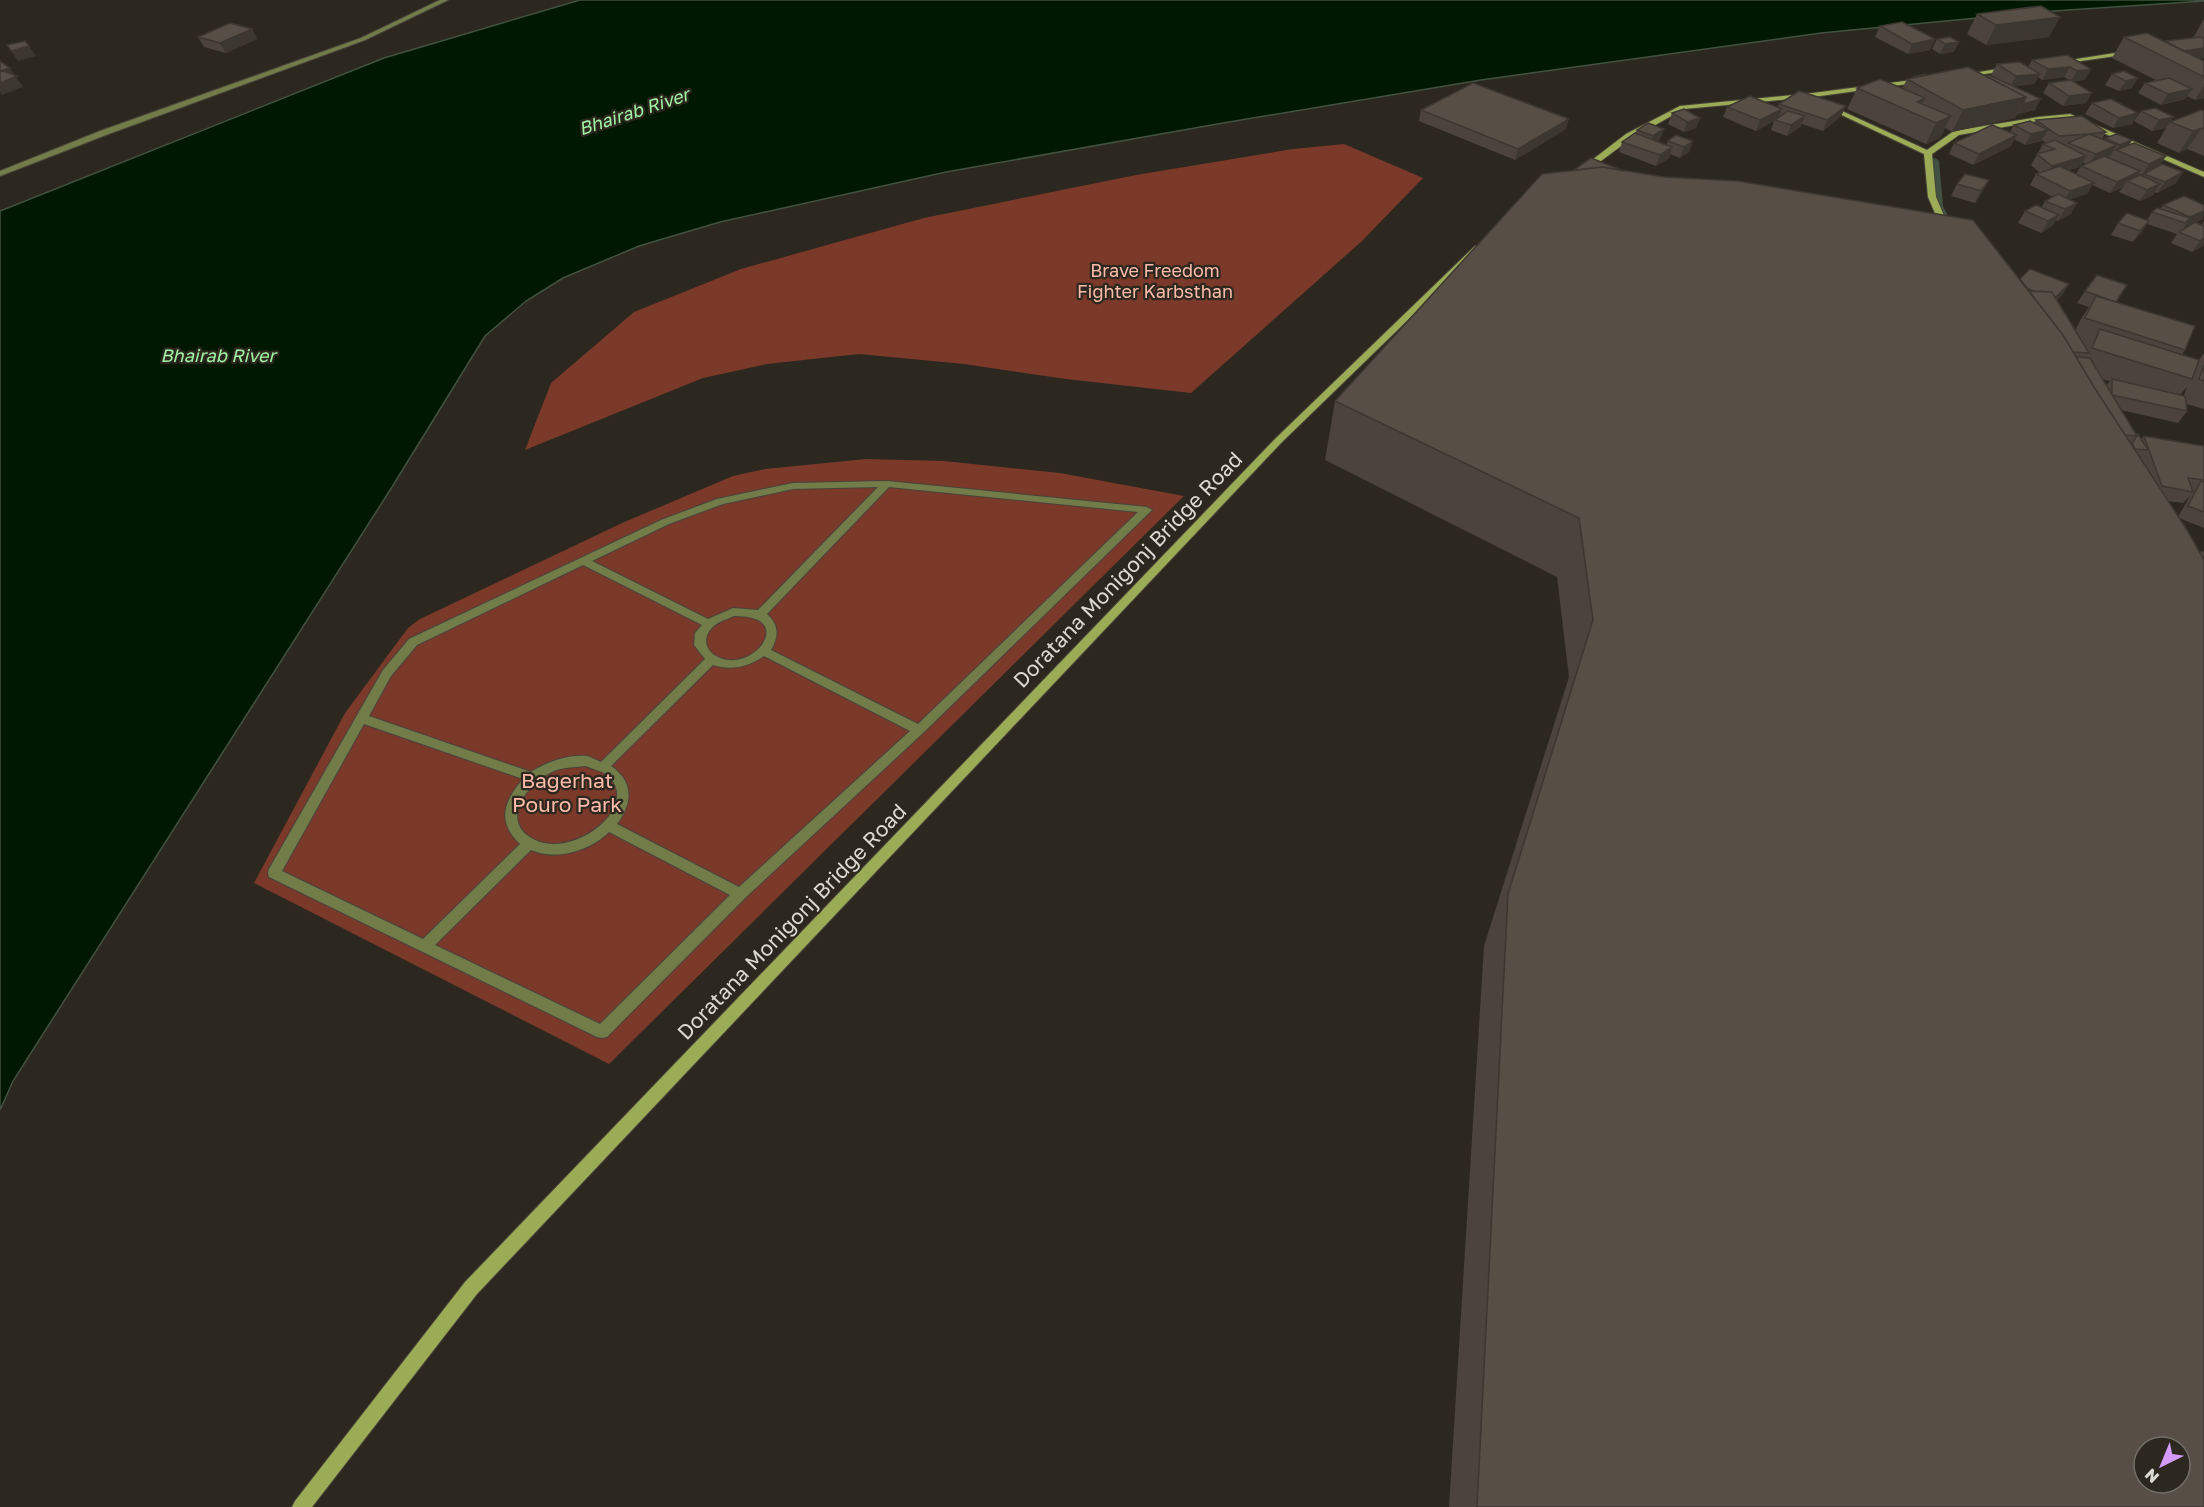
<svg xmlns="http://www.w3.org/2000/svg" width="2204" height="1507" viewBox="0 0 2204 1507" font-family="'Golos Text',sans-serif">
	<style>
		.green { fill: #7a3929 }
		.water { fill: #001800; stroke: #425240; stroke-width: 1.5 }
		.lines { fill: none; stroke-linecap: round; stroke-linejoin: round }
		.stream { fill: #425240; fill-rule: evenodd }
		.street-casing { stroke: #48443c; stroke-width: 2 }
		.secondary-casing { stroke: #48443c; stroke-width: 2 }
		.street { fill: #727c48; fill-rule: evenodd }
		.secondary { fill: #9cab55; fill-rule: evenodd }
		.wall { fill: #4b433c; fill-rule: evenodd }
		.shaded-wall { fill: #3d3731 }
		.building { fill: #574e46; stroke: #3d3731; stroke-width: 1.5; fill-rule: evenodd }
		.labels { text-anchor: middle; stroke-width: 4.5; stroke-linejoin: round; paint-order: stroke }
		.far-water-label { font-size: 18px; font-style: italic; fill: #a0f4a4; stroke: #2c281f }
		.far-park-label { font-size: 18px; fill: #febbaa; stroke: #2c281f }
		.street-label { font-size: 21px; fill: #dcdad4; stroke: #2c281f }
		.park-label { font-size: 21px; fill: #febbaa; stroke: #2c281f }
	</style>
	<rect width="100%" height="100%" fill="#2c281f"/>
	<path class="green" d="M1344,144L1423,178L1362,241L1191,393L1066,379L964,364L859,354L767,364L703,378L525,450L551,383L634,312L741,269L924,218L1136,175L1293,149Z
		M866,459L944,461L1060,473L1184,496L609,1064L254,883L345,713L408,628L420,619L622,523L733,476L765,469Z"/>
	<path class="water" d="M580,0H2204V1L2038,12L1821,33L1481,80L1223,123L946,172L720,222L639,246L563,278L526,301L485,336L392,487L13,1081L0,1110V211L384,58Z"/>
	<g class="lines">
		<path class="stream" d="M1935,158L1939,161L1943,206L1950,221L1946,224C1929,214 1932,178 1931,161Z"/>
		<g class="street-casing">
			<path id="street" d="M440,0H448L365,40L106,135L0,176V171L100,131L361,38Z
				M887,481L1147,507L1152,510L923,733L745,898L607,1037L602,1038L597,1037L269,877L268,873L269,869L383,670L409,639L661,520L717,499L793,483ZM878,487L758,610L733,608L708,619L592,561L669,524L723,504L793,489ZM889,487L1138,512L918,724L771,650C779,636 779,625 767,614ZM583,565L702,625L695,633L694,645L705,659L601,762C596,760 591,757 587,756C569,754 546,762 531,772L369,716L391,676L417,645ZM734,616C797,615 755,672 720,658C705,652 701,637 714,626C719,621 728,619 734,616ZM764,656L910,731L739,887L617,824C628,809 634,792 622,776C618,772 616,769 611,766L713,665C732,671 748,667 764,656ZM364,724L523,779C503,802 497,822 520,844L423,939L282,871ZM586,766C592,769 602,771 607,775C643,805 575,859 535,840C497,822 528,782 554,771C564,767 576,767 586,766ZM609,832L730,895L600,1024L435,945L531,850C556,861 590,851 609,832Z"/>
		</g>
		<g class="secondary-casing">
			<path id="secondary" d="M2128,51L2131,53L2130,54L2060,64L2057,62Z
				M2010,67L2013,69L2012,70L1964,77L1961,75Z
				M1920,79L1922,80V82L1813,97L1684,109L1632,138L1586,172L1579,170L1626,134L1680,106L1813,93Z
				M1827,106H1831L1927,150L1954,131L2038,117L2070,114L2204,172V177L2069,118L2038,121L1959,135L1932,154L1936,197L1949,227L1945,229L1941,227L1928,197L1924,154L1827,108Z
				M1475,246L1482,248L1281,443L477,1294L312,1507H292L295,1501L465,1282L1275,439Z"/>
		</g>
		<use href="#street" class="street"/>
		<use href="#secondary" class="secondary"/>
	</g>
	<path class="wall" d="M1977,14L2049,37L1986,45L1967,34Z
		M2204,19V58H2199L2204,61V98L2195,100L2187,96L2185,99L2161,105L2138,93L2145,83L2156,80L2112,58L2124,37L2165,42L2193,38Z
		M1880,26L1935,39L1930,50L1908,54L1875,37Z
		M252,29L257,39L226,53L204,47L198,37Z
		M1950,37L1954,52L1940,54L1932,49L1937,39Z
		M2067,55L2085,80L2074,81L2086,103L2063,106L2043,93L2049,83L2069,80L2064,77L2042,80L2038,77L2034,84L2013,86L2035,110L2017,114L2015,118L1952,132L1945,128L1940,138L1926,144L1847,109L1857,88L1902,89L1907,79L1912,78L1913,77L1927,75L1986,76L1999,80L1991,75L1997,64L2028,67L2032,60Z
		M2124,71L2132,88L2119,91L2105,85L2112,74Z
		M2092,103L2138,113L2132,124L2113,128L2085,114Z
		M1779,104L1846,106L1841,116L1823,131L1802,124L1800,127L1787,136L1771,130L1774,121L1756,131L1723,117L1727,107H1778Z
		M1421,110L1566,129L1515,160L1419,121Z
		M2141,111L2171,122L2204,111V156L2187,149L2179,153L2157,143L2166,128L2152,131L2134,121Z
		M1672,113L1700,118L1696,128L1684,132L1668,124Z
		M2036,120L2106,132L2102,139L2104,140L2105,138L2132,140L2130,144L2161,165L2176,183L2157,193L2155,192L2153,195L2140,201L2119,192L2123,187L2110,193L2092,185L2087,194L2070,199L2071,214L2058,221L2056,220L2052,226L2041,233L2018,223L2025,211L2042,207L2045,201L2053,197L2030,185L2036,174L2040,173L2031,165L2043,144L2046,143L2042,140L2041,141L2025,145L2014,139L2011,146L1973,165L1949,154L1954,143L2010,132L2014,125L2034,123ZM2082,162L2086,164L2081,166L2076,174L2068,170L2080,167ZM2139,174L2142,175L2144,174L2142,176L2137,177Z
		M1664,129L1660,139L1657,141L1666,145L1668,141H1693L1689,152L1680,158L1670,154L1669,158L1656,166L1619,152L1622,142L1635,133L1637,130Z
		M1574,170L1624,171L2020,279L2069,284L2062,295L2057,300L2075,331L2081,319L2089,307L2077,303L2085,291L2116,302L2185,350L2182,355L2199,360L2204,353V409L2186,404L2187,411L2178,423L2121,410L2136,434L2141,440L2144,436L2204,446V528L2179,518L2204,1507H1449L1484,946L1569,677L1557,577L1325,460L1335,401ZM2102,379L2110,381L2106,386ZM2187,387L2184,395H2180ZM2190,496L2178,517L2167,501L2183,503Z
		M1989,180L1975,203L1951,196L1957,184Z
		M2163,205L2203,219L2196,222L2202,225L2204,221V245L2192,252L2171,243L2177,234L2147,224L2133,242L2111,235L2118,223L2147,220L2152,212L2160,209Z"/>
	<path class="shaded-wall" d="M2060,17L2049,37L1986,45L1996,25Z
		M252,29L257,39L226,53L220,43Z
		M1935,39L1930,50L1908,54L1912,44Z
		M1959,42L1954,52L1940,54L1945,44Z
		M29,46L36,56L18,61L11,51Z
		M2204,48V58L2177,61L2184,51Z
		M2070,67L2064,77L2042,80L2048,69Z
		M10,68L23,87L2,95L0,92V71Z
		M2091,69L2085,80L2071,81L2077,71Z
		M2040,74L2034,84L2010,87L2016,76Z
		M2138,78L2132,88L2119,91L2126,81Z
		M2204,86V98L2195,100Z
		M2192,89L2185,99L2161,105L2168,94Z
		M2092,93L2086,103L2063,106L2069,96Z
		M2026,97L2015,118L1952,132L1963,110Z
		M1925,98L1917,114V102Z
		M2041,99L2035,110L2017,115L2023,104Z
		M1846,106L1841,116L1823,131L1827,120Z
		M1782,109L1778,119L1775,120L1774,121L1756,131L1760,120Z
		M2138,113L2132,124L2113,128L2119,118Z
		M1805,116L1800,127L1787,136L1791,125Z
		M1951,116L1940,138L1926,144L1936,123Z
		M2174,117L2166,128L2152,131L2159,120Z
		M1700,118L1696,128L1684,132L1687,122Z
		M1569,119L1566,129L1515,160L1518,149Z
		M2202,128L2187,149L2179,153L2193,131Z
		M1664,129L1660,139L1649,147L1653,136Z
		M2048,130L2041,141L2025,145L2031,134Z
		M2017,135L2011,146L1973,165L1979,154Z
		M2132,140L2125,151L2116,150L2120,145Z
		M1693,141L1689,152L1680,158L1684,147Z
		M2117,145L2110,156L2089,165L2096,154Z
		M1672,147L1669,158L1656,166L1660,155Z
		M2086,156L2080,167L2045,177L2052,166Z
		M2166,156L2159,167L2142,175L2149,164Z
		M2140,171L2133,182L2127,181L2123,187L2110,193L2117,182Z
		M2183,172L2176,183L2157,193L2165,182Z
		M1989,180L1983,191L1975,203L1981,191Z
		M2094,183L2087,194L2063,202L2070,191Z
		M2160,184L2153,195L2140,201L2147,190Z
		M2077,203L2071,214L2058,221L2065,209Z
		M2204,211L2203,219L2183,229L2190,217Z
		M2059,215L2052,226L2041,233L2048,221Z
		M2149,221L2142,232L2133,242L2140,231Z
		M2204,238V245L2192,252L2200,241Z
		M2069,284L2062,295L2047,310L2054,299Z"/>
	<path class="building" d="M2041,6L2060,17L1996,25L1977,14Z
		M1902,22L1935,39L1912,44L1880,26Z
		M230,23L252,29L220,43L198,37Z
		M2147,33L2204,61V77L2124,37Z
		M1950,37L1959,42L1945,44L1937,39Z
		M2201,37L2204,38V48L2184,51L2165,41Z
		M25,41L29,46L11,51L7,45Z
		M2067,55L2091,69L2077,71L2070,67L2048,69L2032,60Z
		M0,61L10,68L0,71Z
		M2020,62L2040,74L2016,76L1997,64Z
		M1968,67L2026,97L1963,110L1907,79Z
		M3,71L17,76L0,83V72Z
		M2124,71L2138,78L2126,81L2112,74Z
		M1925,74L1927,75L1914,77H1913Z
		M1989,75L2041,99L2023,104L2026,97L1986,76Z
		M2169,78L2192,89L2168,94L2145,83Z
		M1880,79L1925,98L1917,102L1951,116L1936,123L1857,88Z
		M2071,80L2092,93L2069,96L2049,83Z
		M1473,83L1569,119L1518,149L1421,110Z
		M1799,91L1846,106L1827,120L1779,104Z
		M1750,96L1782,109L1760,120L1727,107Z
		M2111,99L2138,113L2119,118L2092,103Z
		M2155,108L2174,117L2159,120L2141,111Z
		M1684,109L1700,118L1687,122L1672,113Z
		M2201,110L2204,111V129L2202,128L2193,131L2170,122Z
		M1788,111L1805,116L1791,125L1775,120Z
		M2082,116L2106,132L2089,134L2117,145L2096,154L2068,143L2089,134L2059,136L2036,120Z
		M2030,121L2048,130L2031,134L2014,125Z
		M1648,123L1664,129L1653,136L1637,130Z
		M1992,125L2017,135L1979,154L1954,143Z
		M1635,133L1672,147L1660,155L1622,142Z
		M2117,134L2132,140L2120,145L2105,138Z
		M1676,135L1693,141L1684,147L1668,141Z
		M2055,140L2086,156L2052,166L2037,154L2055,149L2043,144Z
		M2134,143L2166,156L2149,164L2116,150Z
		M2104,156L2140,171L2117,182L2081,166Z
		M1591,158L1624,171L1603,167L1574,170Z
		M2162,164L2183,172L2165,182L2144,174Z
		M2060,166L2094,183L2070,191L2036,174Z
		M1603,167L1664,177L1738,181L1973,220L2063,335L2094,387L2187,530L2204,560V1507H1477L1508,894L1593,620L1579,518L1335,401L1542,174ZM2144,1447H2180V1483H2144Z
		M1965,174L1989,180L1981,191L1957,184Z
		M2140,175L2160,184L2147,190L2127,181Z
		M2058,194L2077,203L2065,209L2045,201Z
		M2184,196L2204,205V211L2190,217L2163,205Z
		M2036,205L2059,215L2048,221L2025,211Z
		M2157,208L2190,218L2185,223L2152,212Z
		M2127,213L2149,221L2140,231L2118,223Z
		M2195,222L2204,226V238L2200,241L2179,232Z
		M2030,269L2069,284L2055,298L2052,292L2034,291L2027,288L2020,279Z
		M2097,275L2127,285L2116,302L2085,291Z
		M2029,291L2052,292L2089,353L2073,352L2063,335Z
		M2096,296L2195,326L2185,350L2085,318Z
		M2100,329L2199,360L2192,379L2092,348Z
		M2076,357L2090,358L2137,436L2125,435L2094,387Z
		M2204,365V381L2199,379Z
		M2112,379L2185,396L2187,411L2112,395Z
		M2136,434H2138L2148,450L2135,449L2132,443L2137,436Z
		M2144,436L2204,446V480L2188,478L2193,492L2162,486Z
		M2201,481L2204,482V512L2188,506Z
		M2199,551L2204,552V560Z"/>
	<g class="labels">
		<g class="far-water-label">
			<text transform="translate(634 112) rotate(-18)" y="6">Bhairab River</text>
			<text x="218" y="362">Bhairab River</text>
		</g>
		<g class="far-park-label">
			<text x="1155" y="277">Brave Freedom<tspan x="1155" dy="21">Fighter Karbsthan</tspan></text>
		</g>
		<g class="street-label">
			<text transform="translate(1128 570) rotate(-46)" y="7">Doratana Monigonj Bridge Road</text>
			<text transform="translate(792 922) rotate(-46)" y="7">Doratana Monigonj Bridge Road</text>
		</g>
		<g class="park-label">
			<text x="567" y="788">Bagerhat<tspan x="567" dy="24">Pouro Park</tspan></text>
		</g>
	</g>
	<g transform="translate(2162 1465) rotate(223)"><circle r="28" fill="#2c281f" stroke="#726f67" stroke-width="1.5"/>
	<path d="M0-4.5L10 22L0 15L-10 22Z" fill="#d59bfa"/>
	<text y="-9" font-size="16" font-weight="bold" text-anchor="middle" fill="#dcdad4">N</text>
	</g>
</svg>
